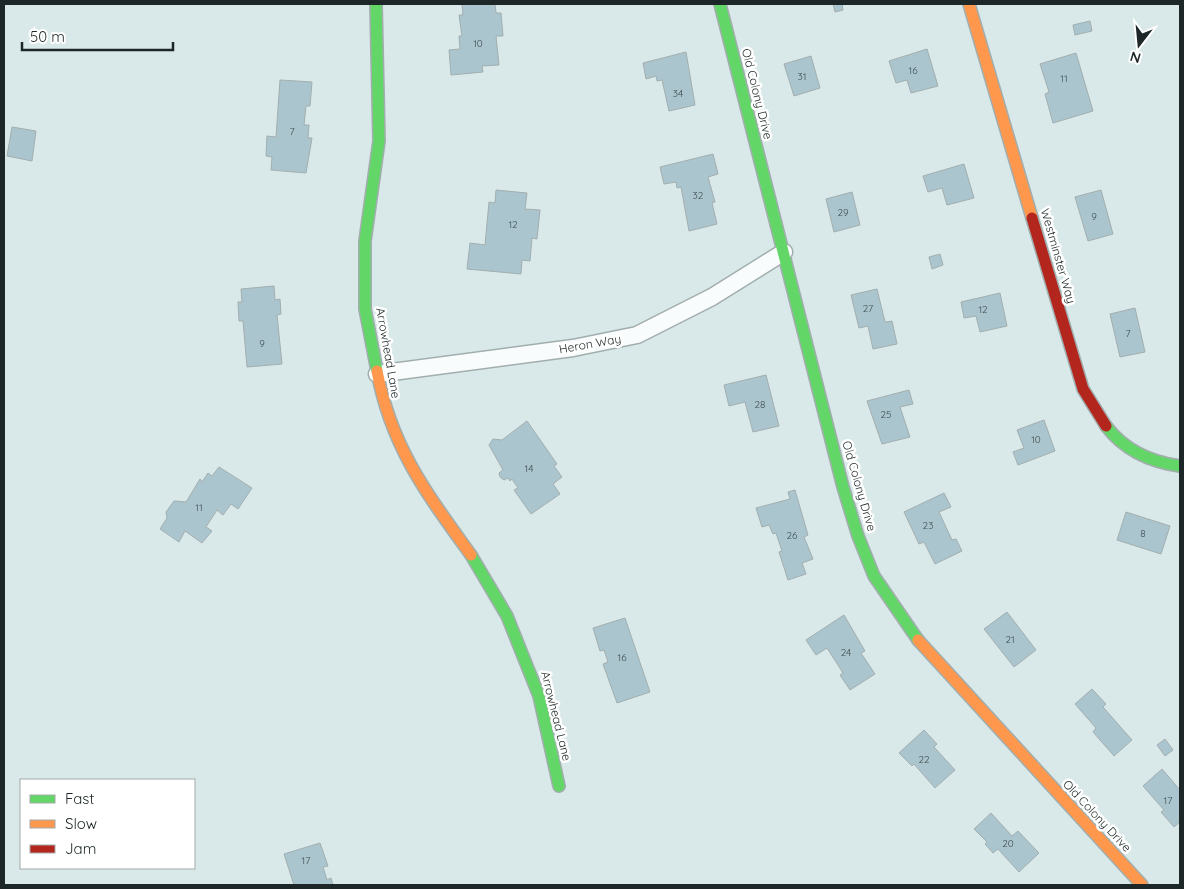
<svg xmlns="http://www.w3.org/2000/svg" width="1184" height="889" viewBox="0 0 1184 889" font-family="Quicksand,sans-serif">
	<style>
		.building { fill: #aac5ce; stroke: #a3aeaf }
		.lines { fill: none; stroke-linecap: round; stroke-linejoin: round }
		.street-casing { stroke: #a2aeae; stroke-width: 19 }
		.fast-casing { stroke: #a2aeae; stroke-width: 14 }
		.slow-casing { stroke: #a2aeae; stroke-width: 14 }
		.jam-casing { stroke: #a2aeae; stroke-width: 14 }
		.street { stroke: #f9fcfc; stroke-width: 16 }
		.fast { stroke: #63d668; stroke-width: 11 }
		.slow { stroke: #ff974d; stroke-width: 11 }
		.jam { stroke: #b3261e; stroke-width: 11 }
		.labels { text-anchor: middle; stroke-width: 5; stroke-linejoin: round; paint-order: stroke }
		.number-label { font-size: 10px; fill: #404e51 }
		.street-label { font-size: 12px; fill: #1d2727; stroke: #fff }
	</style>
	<rect width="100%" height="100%" fill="#d9e8e8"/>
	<path class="building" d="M462,4H495L496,13H501L503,36H496L499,65L482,66L483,72L451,75L449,50L460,49L459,36H462L459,15H463Z
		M833,4H842L843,10L835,12Z
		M1090,21L1092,31L1075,35L1073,25Z
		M927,49L938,86L911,93L907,80L896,83L889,61Z
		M686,52L695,105L669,111L662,80L657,81L656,76L646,79L643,63Z
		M1076,53L1093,111L1053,123L1045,94L1049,92L1040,64Z
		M811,56L820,88L794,96L784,64Z
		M280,80L312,82L310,106H306L304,125H309L308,138H312L306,173L271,170L272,157L266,156L267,136L276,137Z
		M12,127L36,131L32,161L7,156Z
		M713,154L718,174L708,177L715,202L712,203L717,224L689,231L681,187L677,188L676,182L664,184L660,167Z
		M964,164L974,198L947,205L942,188L928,192L923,176Z
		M496,190L527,193L525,209L540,210L537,239L532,238L530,261L522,260L521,274L467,269L470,243L485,245L489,202L495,203Z
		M1101,190L1113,234L1088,241L1075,197Z
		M852,192L860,225L834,232L826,199Z
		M940,254L943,265L932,269L929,257Z
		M274,286L275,300L280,299L281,314L277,315L282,364L247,367L243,321H239L238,302H242L241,289Z
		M877,289L885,322L892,321L897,344L873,349L868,326L859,328L851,295Z
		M1000,293L1007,326L980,332L976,316L964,318L961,302Z
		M1135,308L1145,352L1120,357L1110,314Z
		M766,375L779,426L753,432L745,402L729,406L724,385Z
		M909,390L913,404L900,407L910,437L882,444L867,401Z
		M1044,420L1055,451L1018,465L1013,452L1024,448L1017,430Z
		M527,421L557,464L554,466L562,477L553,484L560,494L531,514L514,490L518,488L512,479L510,481L508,478L504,480L500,477L499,473L503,470L489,445L493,439L502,440Z
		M219,467L252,488L238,509L231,504L223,515L217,510L206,527L212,531L202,543L185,531L179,542L160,529L167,518L166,512L174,501L186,502L200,479L202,482L208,473L212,476Z
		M795,490L808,535L804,537L813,559L802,563L806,574L788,580L779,552L782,551L776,533L773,534L769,525L762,527L756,508L790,499L788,492Z
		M944,493L951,507L939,512L952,540L956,539L962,551L935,564L924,542L919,544L904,512Z
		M1126,512L1170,526L1161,554L1117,540Z
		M1007,612L1036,650L1014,667L984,629Z
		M844,615L865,651L861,653L875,674L850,690L840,675L843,673L827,648L816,655L806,640Z
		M625,618L650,692L617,703L603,664L608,662L604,650L600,651L593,628Z
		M1092,689L1106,704L1103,707L1132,740L1114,756L1093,732L1096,728L1075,704Z
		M924,730L937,744L934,747L955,770L935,788L914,764L912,766L899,753Z
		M1165,739L1173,750L1165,756L1157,745Z
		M1162,769L1180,790V822L1174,827L1161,812L1164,810L1143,786Z
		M991,813L1012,836L1018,831L1039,853L1019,872L998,849L993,853L985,844L987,842L974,829Z
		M320,843L328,866L323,867L327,880L331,878L333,885H294L284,854Z"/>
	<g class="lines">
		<g class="street-casing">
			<path id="street" d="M377,374L573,348L637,335L712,297L784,252"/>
		</g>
		<g class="fast-casing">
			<path id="fast" d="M376,4L379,141L365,241V309L377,371
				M720,4L843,487L858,536L874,576L918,640
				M1106,426C1125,451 1150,462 1180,466
				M471,555L507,616L539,696L559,786"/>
		</g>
		<g class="slow-casing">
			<path id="slow" d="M969,4L1032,218
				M377,371C391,447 427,494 471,555
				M918,640L1142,885"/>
		</g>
		<g class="jam-casing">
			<path id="jam" d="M1032,218L1083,389L1106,426"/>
		</g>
		<use href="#street" class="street"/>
		<use href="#fast" class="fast"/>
		<use href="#slow" class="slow"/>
		<use href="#jam" class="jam"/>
	</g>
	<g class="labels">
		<g class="number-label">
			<text x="478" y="47">10</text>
			<text x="913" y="74">16</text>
			<text x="802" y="80">31</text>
			<text x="1064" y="82">11</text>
			<text x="678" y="97">34</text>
			<text x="292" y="135">7</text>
			<text x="698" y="199">32</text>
			<text x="843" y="216">29</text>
			<text x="1094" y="220">9</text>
			<text x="513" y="228">12</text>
			<text x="868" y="312">27</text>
			<text x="983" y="313">12</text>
			<text x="1128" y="337">7</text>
			<text x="262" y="347">9</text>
			<text x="760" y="408">28</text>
			<text x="886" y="418">25</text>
			<text x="1036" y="443">10</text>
			<text x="529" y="472">14</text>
			<text x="199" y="511">11</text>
			<text x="928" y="529">23</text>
			<text x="1143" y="537">8</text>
			<text x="792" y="539">26</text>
			<text x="1010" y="643">21</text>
			<text x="846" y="656">24</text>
			<text x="622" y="661">16</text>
			<text x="924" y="763">22</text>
			<text x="1168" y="804">17</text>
			<text x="1008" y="847">20</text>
			<text x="306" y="864">17</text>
		</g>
		<g class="street-label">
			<text transform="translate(757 94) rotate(76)" y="4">Old Colony Drive</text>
			<text transform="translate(1058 256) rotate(74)" y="4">Westminster Way</text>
			<text transform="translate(590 344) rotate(-10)" y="4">Heron Way</text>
			<text transform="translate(388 353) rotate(80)" y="4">Arrowhead Lane</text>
			<text transform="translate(859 486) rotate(74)" y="4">Old Colony Drive</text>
			<text transform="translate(556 716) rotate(76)" y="4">Arrowhead Lane</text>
			<text transform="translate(1097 816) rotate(47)" y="4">Old Colony Drive</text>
		</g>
	</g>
	<rect width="1184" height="889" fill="none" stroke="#1d2727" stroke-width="10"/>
	<rect x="20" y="779" width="175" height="90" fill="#ffffff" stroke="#a5a9a9"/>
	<rect x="30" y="795" width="25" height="8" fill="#63d668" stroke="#a5a9a9"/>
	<text x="65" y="804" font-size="15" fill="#1d2727">Fast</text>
	<rect x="30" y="820" width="25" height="8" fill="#ff974d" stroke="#a5a9a9"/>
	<text x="65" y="829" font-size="15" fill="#1d2727">Slow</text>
	<rect x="30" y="845" width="25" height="8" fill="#b3261e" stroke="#a5a9a9"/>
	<text x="65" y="854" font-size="15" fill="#1d2727">Jam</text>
	<g transform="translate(1139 45) rotate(196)" stroke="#ffffff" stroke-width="4" paint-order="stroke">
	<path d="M0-4L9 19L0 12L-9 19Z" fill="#1d2727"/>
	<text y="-8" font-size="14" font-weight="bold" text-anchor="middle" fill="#1d2727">N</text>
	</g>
	<path d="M22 42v8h151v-8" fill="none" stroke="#1d2727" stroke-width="2.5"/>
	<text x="30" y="42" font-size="15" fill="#1d2727" stroke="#ffffff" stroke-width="4" paint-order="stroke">50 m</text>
</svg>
